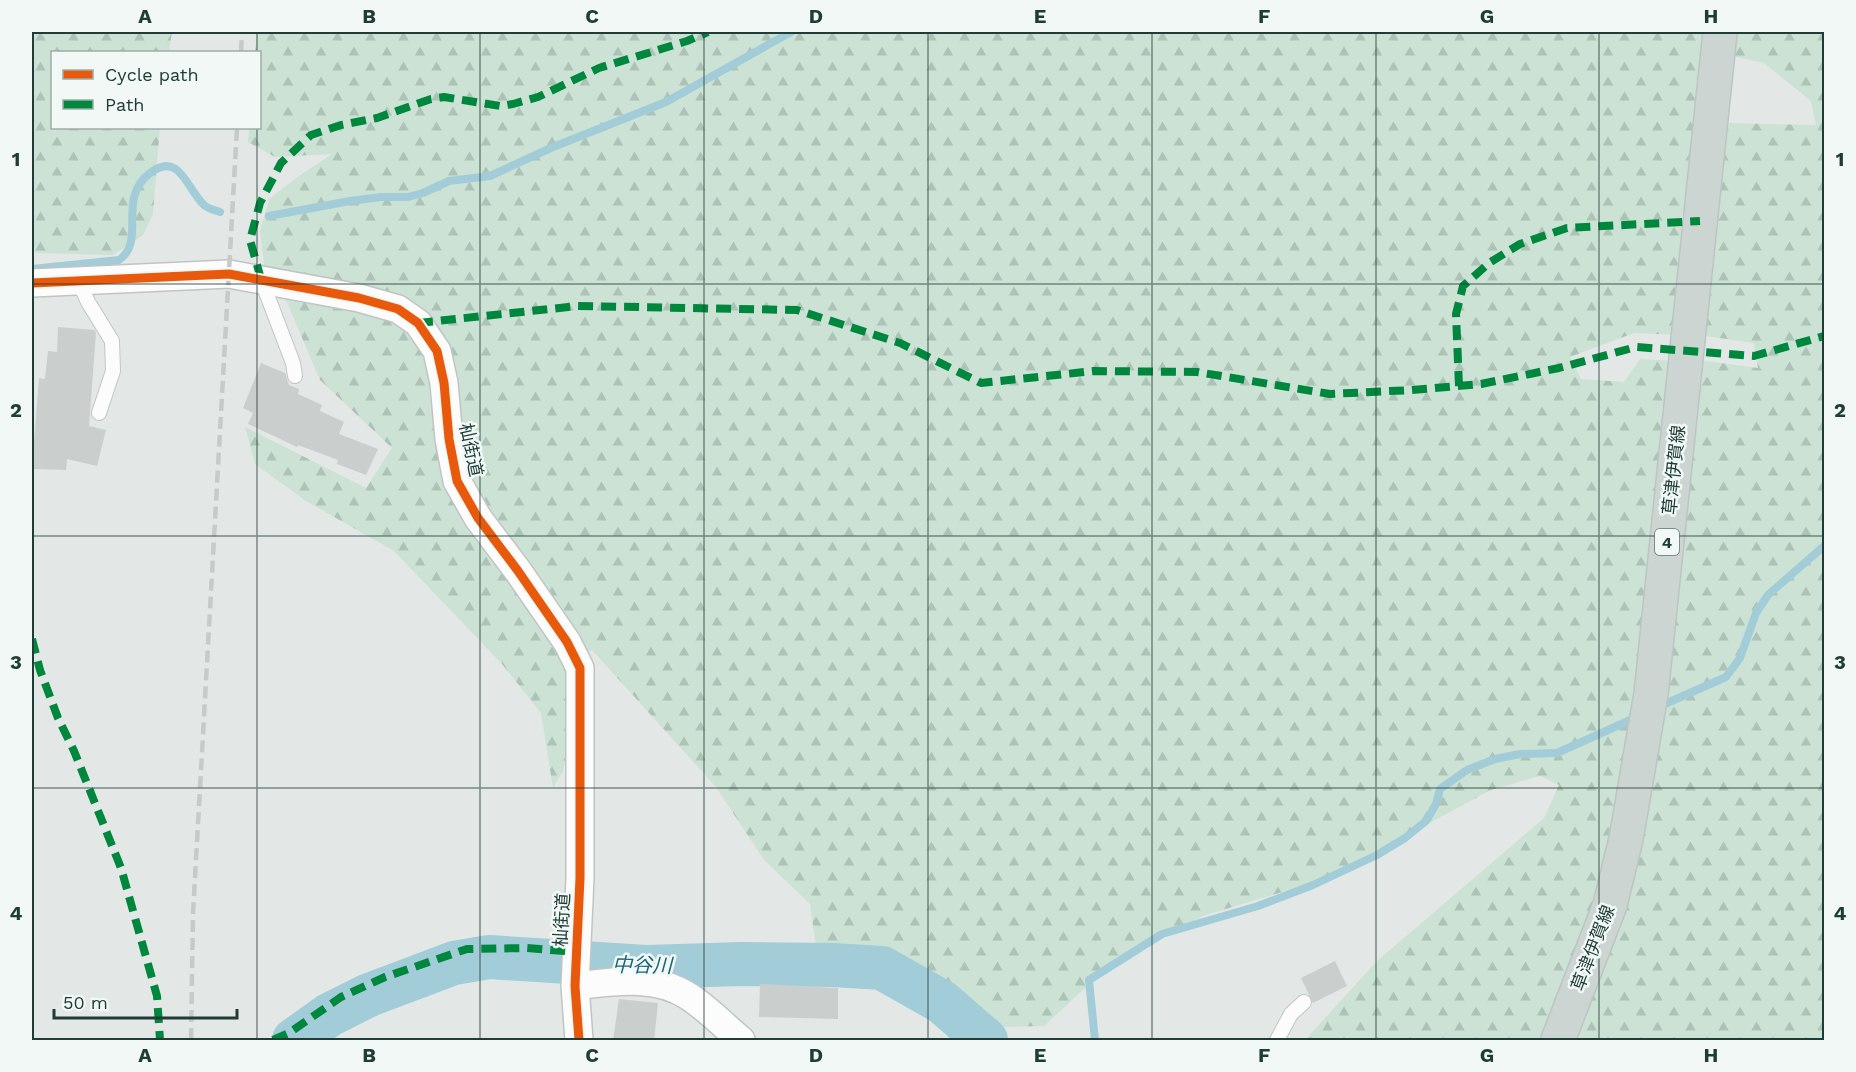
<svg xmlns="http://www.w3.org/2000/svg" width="1856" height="1072" viewBox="0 0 1856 1072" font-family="'Work Sans','Noto Sans JP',sans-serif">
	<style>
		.forest { fill: url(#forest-firs) }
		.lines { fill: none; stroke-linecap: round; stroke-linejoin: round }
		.stream { stroke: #a2cdd8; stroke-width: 8 }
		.river { stroke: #a2cdd8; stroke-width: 44 }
		.building { fill: #cacfcd }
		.lane-casing { stroke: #c0c5c3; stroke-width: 16 }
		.street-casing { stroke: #c0c5c3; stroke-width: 30 }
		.primary-casing { stroke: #bbc5c3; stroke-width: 36 }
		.lane { stroke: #fbfcfb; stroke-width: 14 }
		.street { stroke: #fbfcfb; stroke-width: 27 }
		.primary { stroke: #cdd5d3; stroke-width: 33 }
		.rail { stroke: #c6cac9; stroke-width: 4.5; stroke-dasharray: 12 6; stroke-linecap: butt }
		.quiet { stroke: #00873e; stroke-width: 8; stroke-dasharray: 15 8; stroke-linecap: butt }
		.cycleway-casing { stroke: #f1f8f5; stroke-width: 13 }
		.cycleway { stroke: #e8590c; stroke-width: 9 }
		.grid { fill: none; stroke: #203c37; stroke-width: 1.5; stroke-opacity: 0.55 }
		.labels { text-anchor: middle; stroke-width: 5; stroke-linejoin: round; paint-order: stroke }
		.shield { fill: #f1f8f5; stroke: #5f7470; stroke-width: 1.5 }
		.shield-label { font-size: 16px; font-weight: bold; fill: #203c37 }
		.street-label { font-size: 18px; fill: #203c37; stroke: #f1f8f5 }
		.water-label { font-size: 20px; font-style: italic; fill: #196279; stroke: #f1f8f5 }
		.neatline { fill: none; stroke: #203c37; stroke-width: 2 }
		.grid-label { font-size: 20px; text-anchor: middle; font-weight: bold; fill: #203c37 }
	</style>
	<defs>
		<pattern id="forest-firs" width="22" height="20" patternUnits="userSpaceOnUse" patternTransform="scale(1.5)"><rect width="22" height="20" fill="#cbe2d4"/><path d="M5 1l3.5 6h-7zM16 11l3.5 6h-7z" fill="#aec3b7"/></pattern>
	</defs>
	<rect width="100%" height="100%" fill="#e3e8e6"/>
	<path class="forest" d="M32,32H172L169,52H52V128H160L153,214L143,235L113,255L35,253L32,226Z
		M257,32H1714L1711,189L1682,214L1686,281L1678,335L1634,333L1570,357L1581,379L1624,382L1640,359L1677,361L1632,876L1650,797L1672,655L1668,604L1680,571L1689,491L1699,360L1758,368L1754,343L1706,336L1719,190L1729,123L1816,125L1811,101L1764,63L1732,56L1736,32H1824V1040H1305L1377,961L1544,818L1559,785L1540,776L1491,790L1325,879L1203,916L1112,963L1044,1026L1004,1027L937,1004L907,991L857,986L818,962L810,904L764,860L716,787L592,650L570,659L572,734L563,771L553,788L541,713L502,664L394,551L306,501L255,464L245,427L366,488L392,448L320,380L286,300L265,273L260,231L269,199L299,176L332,154L275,157L248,142L249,128H260V52H255Z"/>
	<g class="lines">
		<path class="stream" d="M269,216L350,201L381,197H408L423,193L449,181L490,176L553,147L666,102L791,32
			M32,269L119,260C147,241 116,199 150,173C180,150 187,190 204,205C208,209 215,210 220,212
			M1658,707L1726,677L1740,658L1756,613L1768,595L1824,546
			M1095,1040L1089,980L1162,934L1258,906L1313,885L1377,855L1405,838L1426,821L1436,804L1440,789L1467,770L1495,759L1520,754L1557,753L1637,717"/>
		<path class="river" d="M294,1040L329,1015L369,995L454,963L489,957L646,967L742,964L833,965L882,968L942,1002L986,1040"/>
	</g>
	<path class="building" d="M58,327L95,330L96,333L89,426L106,430L97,466L67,459L66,470L32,469L39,378L45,379L48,351L57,352Z
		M261,363L285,373L289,385L299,389L298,394L322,405L320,411L344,422L339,434L378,449L366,475L337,464L338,460L298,445L297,447L248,424L253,413L243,408Z
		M1335,961L1347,986L1313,1003L1301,978Z
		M760,984L838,988V1019L759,1017Z
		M619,999L658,1003L654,1041H613Z"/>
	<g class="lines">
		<g class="lane-casing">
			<path id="lane" d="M261,279L293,363L295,376
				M78,280L88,302L112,341L113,371L99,413
				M1277,1040L1291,1014L1304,1002"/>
		</g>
		<g class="street-casing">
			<path id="street" d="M32,283L229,274L359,298L398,309L418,323L437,351L444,383L449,439L457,481L478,518L518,571L567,642L580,668V878L575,986L579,1040
				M575,986C612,982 655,974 688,996C707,1008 724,1026 741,1040"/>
		</g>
		<g class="primary-casing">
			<path id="primary" d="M1558,1040L1610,905L1626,839L1651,694L1720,32"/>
		</g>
		<use href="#lane" class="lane"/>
		<use href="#street" class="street"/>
		<use href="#primary" class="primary"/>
		<path class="rail" d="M241,52L242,32
			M191,1040L193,913L237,128"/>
		<path class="quiet" d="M261,279L250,240L260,203L281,163L311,135L341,125L377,118L431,99L444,97L500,106L513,104L538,97L599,68L687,41L708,32
			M418,323L578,306L797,310L900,343L981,383L1094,371L1197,372L1330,394L1412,390L1481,384L1559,368L1636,347L1754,356L1824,336
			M1459,386L1456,314L1463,286L1489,263L1520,244L1567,228L1700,221
			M32,639L40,670L58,718L74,751L121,868L157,996L160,1040
			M273,1040L289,1033L341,997L385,977L467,949L527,948L576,952"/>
		<g class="cycleway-casing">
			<path id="cycleway" d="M32,283L229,274L359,298L398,309L418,323L437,351L444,383L449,439L457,481L478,518L518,571L567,642L580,668V878L575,986L579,1040"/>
		</g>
		<use href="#cycleway" class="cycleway"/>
	</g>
	<path class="grid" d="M257,32V52M480,32V1040M704,32V1040M928,32V1040M1152,32V1040M1376,32V1040M1599,32V1040M257,128V1040M32,284H1824M32,536H1824M32,788H1824"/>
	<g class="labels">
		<rect class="shield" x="1655" y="529" width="24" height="26" rx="4.5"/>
		<g class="shield-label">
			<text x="1667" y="548">4</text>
		</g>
		<g class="street-label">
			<text transform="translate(471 450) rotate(78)" y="6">杣街道</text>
			<text transform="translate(1674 470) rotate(-84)" y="6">草津伊賀線</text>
			<text transform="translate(562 920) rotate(-87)" y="6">杣街道</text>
			<text transform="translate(1593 948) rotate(-69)" y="6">草津伊賀線</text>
		</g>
		<g class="water-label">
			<text transform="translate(642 965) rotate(1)" y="7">中谷川</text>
		</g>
	</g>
	<rect width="1856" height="1072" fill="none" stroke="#f1f8f5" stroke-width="66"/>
	<rect x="51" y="51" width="210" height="78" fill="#f1f8f5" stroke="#9dada9" stroke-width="1.5"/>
	<rect x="63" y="70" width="30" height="9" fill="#e8590c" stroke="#9dada9" stroke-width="1.5"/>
	<text x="105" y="81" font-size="18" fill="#203c37">Cycle path</text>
	<rect x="63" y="100" width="30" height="9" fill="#00873e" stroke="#9dada9" stroke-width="1.5"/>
	<text x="105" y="111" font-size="18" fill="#203c37">Path</text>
	<path d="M54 1009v9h183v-9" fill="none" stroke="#203c37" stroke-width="3"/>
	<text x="63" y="1009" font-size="18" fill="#203c37" stroke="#f1f8f5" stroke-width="4.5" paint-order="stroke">50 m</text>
	<rect x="33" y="33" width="1790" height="1006" class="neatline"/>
	<g class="grid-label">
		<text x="145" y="23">A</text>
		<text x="369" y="23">B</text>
		<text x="592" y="23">C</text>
		<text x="816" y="23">D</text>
		<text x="1040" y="23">E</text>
		<text x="1264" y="23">F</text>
		<text x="1487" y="23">G</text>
		<text x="1711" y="23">H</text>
		<text x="16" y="166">1</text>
		<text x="1840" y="166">1</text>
		<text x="16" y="417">2</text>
		<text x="1840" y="417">2</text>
		<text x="16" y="669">3</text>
		<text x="1840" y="669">3</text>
		<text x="16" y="920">4</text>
		<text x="1840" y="920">4</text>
		<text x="145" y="1062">A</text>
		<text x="369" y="1062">B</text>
		<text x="592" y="1062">C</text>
		<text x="816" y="1062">D</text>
		<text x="1040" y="1062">E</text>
		<text x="1264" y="1062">F</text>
		<text x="1487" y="1062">G</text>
		<text x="1711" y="1062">H</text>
	</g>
</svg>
